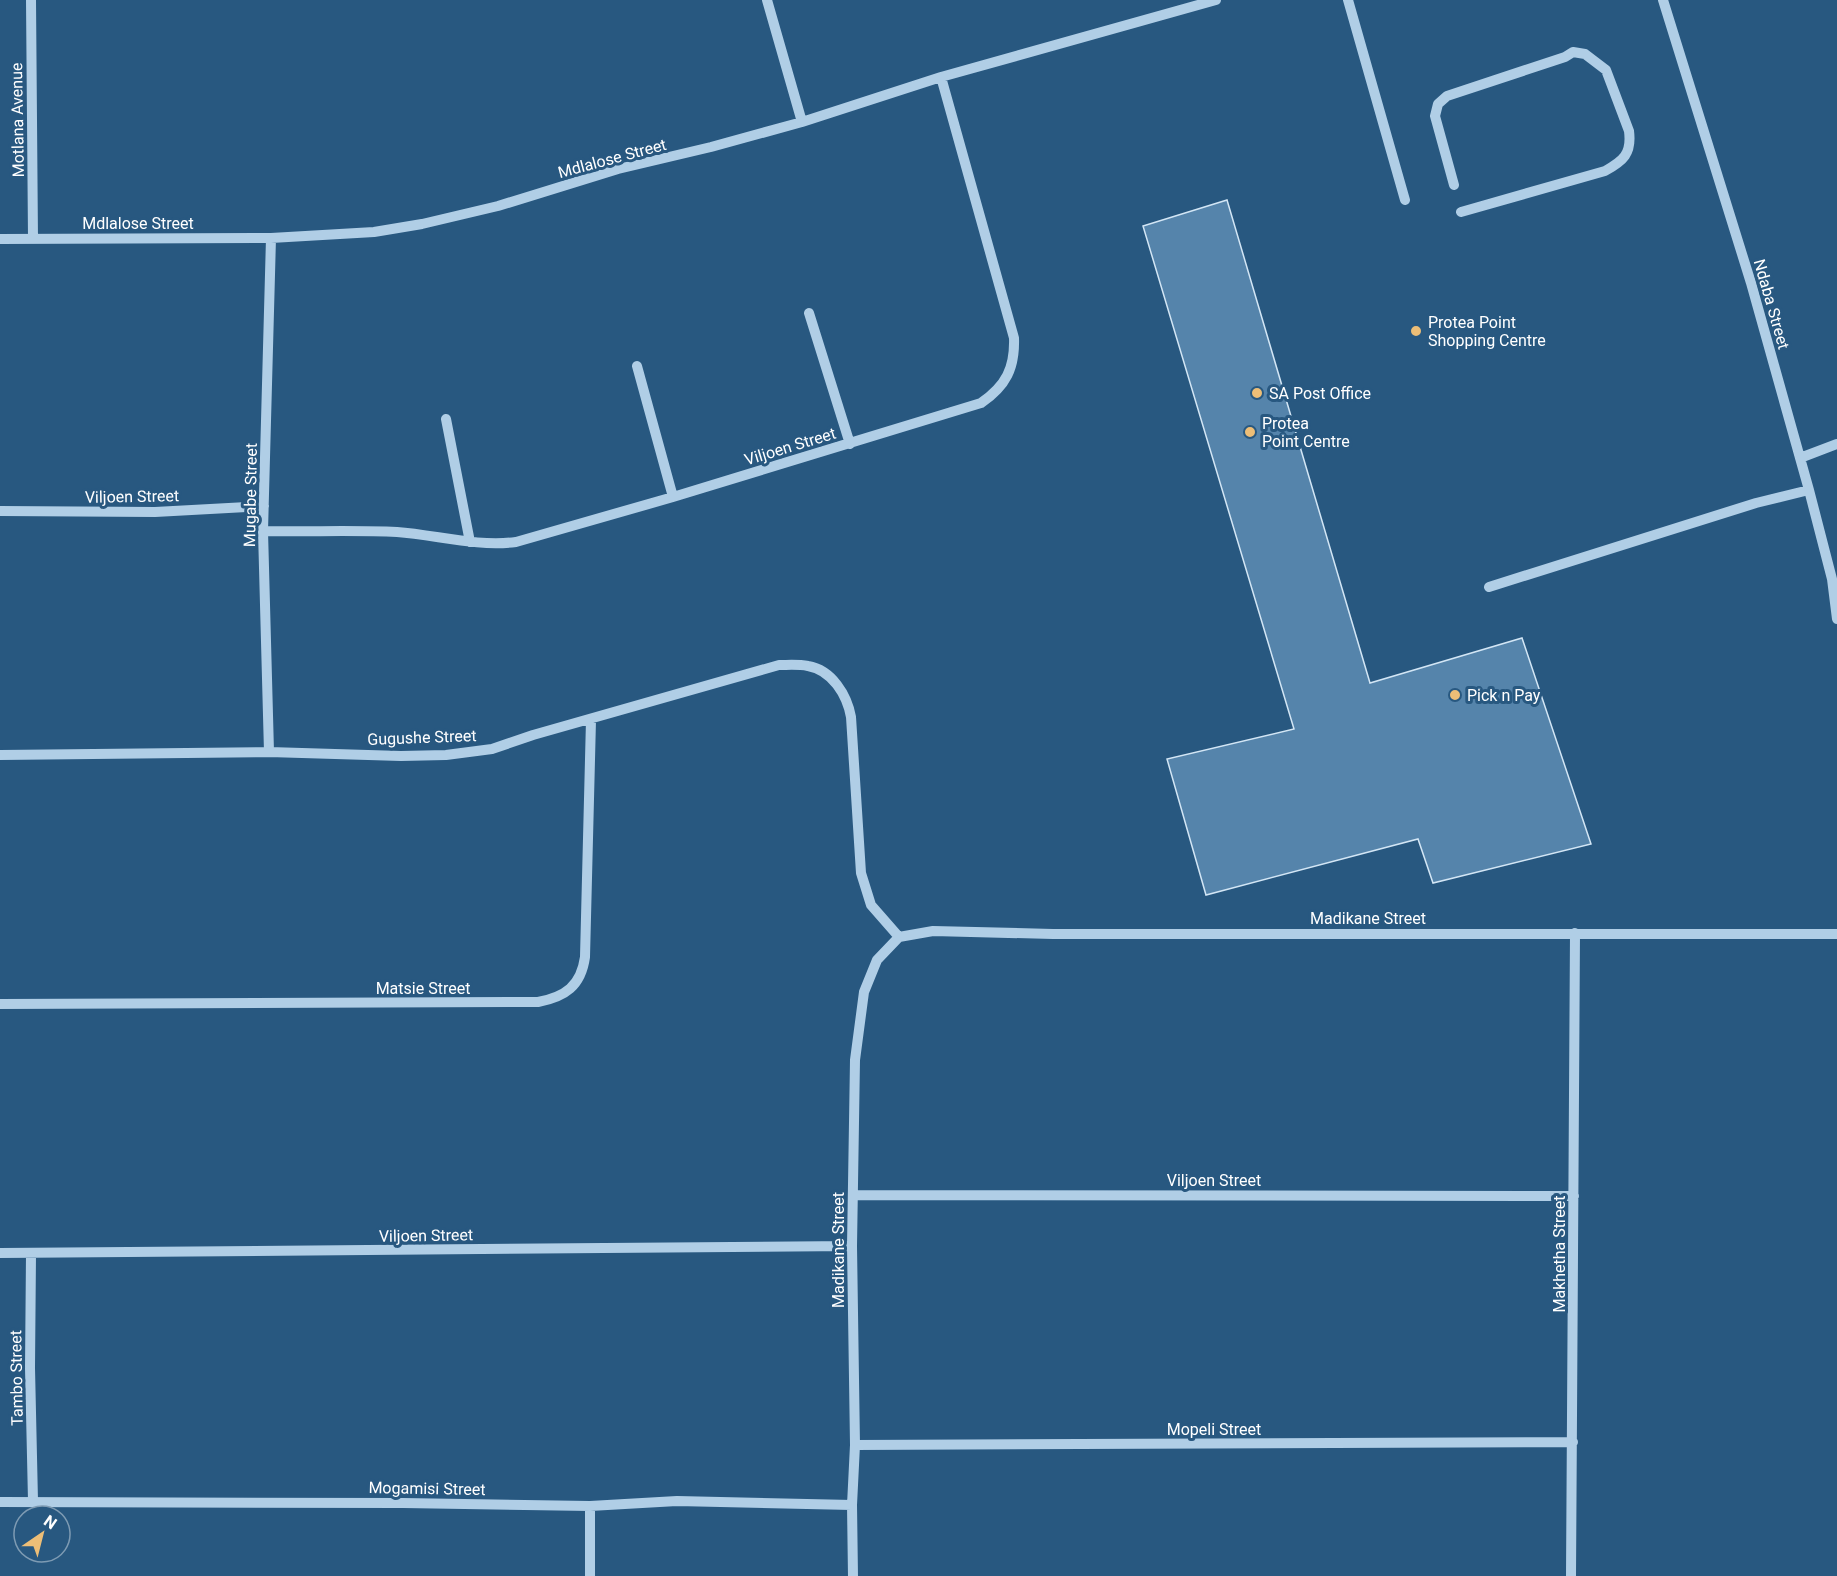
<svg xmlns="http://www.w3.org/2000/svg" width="1837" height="1576" viewBox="0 0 1837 1576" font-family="Roboto,sans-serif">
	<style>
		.building { fill: #5584ab; stroke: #d3e6f5; stroke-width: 1.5 }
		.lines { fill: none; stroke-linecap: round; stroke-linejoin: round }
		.minor { stroke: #b0cee6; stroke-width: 10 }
		.poi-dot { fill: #edbe77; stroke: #285880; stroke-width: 2 }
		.labels { text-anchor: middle; stroke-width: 6; stroke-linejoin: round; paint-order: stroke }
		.street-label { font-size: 16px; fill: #fff; stroke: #285880 }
		.poi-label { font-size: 16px; fill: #fff; stroke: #285880; text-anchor: start }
	</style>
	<rect width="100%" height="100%" fill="#285880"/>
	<path class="building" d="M1227,200L1370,683L1522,638L1591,844L1433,883L1418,839L1206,895L1167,759L1294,729L1143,226Z"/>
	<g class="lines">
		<path class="minor" d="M31,0L33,239
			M767,0L802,122
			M1348,0L1405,200
			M1663,0L1751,283L1809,490L1832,579L1837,619
			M1454,185L1435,116L1438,104L1447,96L1565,57L1573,52L1585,54L1606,70L1629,131C1632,154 1623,161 1605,171L1461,212
			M0,239L271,238L374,232L422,224L498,206L618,169L711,147L802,122L941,77L1216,0
			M809,313L850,444
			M637,366L673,497
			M446,419L470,542
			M1800,458L1837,444
			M0,511L155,512L264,506
			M263,531C307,532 353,530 397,532C437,535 476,547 516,542L673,497L981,403C1006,386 1015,368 1014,338L941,77
			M1489,587L1756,503L1809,490
			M269,752L263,531L271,238
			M0,755L269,752L401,756L446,755L492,749L533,735L779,665C788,665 798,664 808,666C832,670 847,695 851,717L861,873L871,905L899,937
			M0,1004L538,1002C565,997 581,986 585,957L591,720
			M853,1195L1574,1196
			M0,1253L852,1246
			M31,1254L30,1368L33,1501
			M855,1445L1573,1442
			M0,1502L403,1503L590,1506L677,1501L852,1505
			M590,1506V1576
			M853,1576L852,1505L855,1445L852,1246L855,1060L864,992L877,960L899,937L933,931L1053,934H1837
			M1571,1576L1575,933"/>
	</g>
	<g class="poi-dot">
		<circle cx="1416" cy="331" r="6"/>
		<circle cx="1257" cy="393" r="6"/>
		<circle cx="1250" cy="432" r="6"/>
		<circle cx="1455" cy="695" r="6"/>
	</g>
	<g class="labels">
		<g class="street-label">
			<text transform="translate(17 120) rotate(-91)" y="6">Motlana Avenue</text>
			<text transform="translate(612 158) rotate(-15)" y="6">Mdlalose Street</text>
			<text x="138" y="229">Mdlalose Street</text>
			<text transform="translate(1772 304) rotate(74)" y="6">Ndaba Street</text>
			<text transform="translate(790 446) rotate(-17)" y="6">Viljoen Street</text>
			<text transform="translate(250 495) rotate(-89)" y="6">Mugabe Street</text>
			<text transform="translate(132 496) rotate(-1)" y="6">Viljoen Street</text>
			<text transform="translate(422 737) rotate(-2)" y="6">Gugushe Street</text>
			<text x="1368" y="924">Madikane Street</text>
			<text x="423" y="994">Matsie Street</text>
			<text x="1214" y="1186">Viljoen Street</text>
			<text transform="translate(426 1235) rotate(-1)" y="6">Viljoen Street</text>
			<text transform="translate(838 1250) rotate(-90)" y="6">Madikane Street</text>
			<text transform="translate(1559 1254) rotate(-90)" y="6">Makhetha Street</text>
			<text transform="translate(16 1378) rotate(-91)" y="6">Tambo Street</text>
			<text x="1214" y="1435">Mopeli Street</text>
			<text transform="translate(427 1488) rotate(1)" y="6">Mogamisi Street</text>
		</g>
		<g class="poi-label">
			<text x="1428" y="328">Protea Point<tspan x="1428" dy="18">Shopping Centre</tspan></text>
			<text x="1269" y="399">SA Post Office</text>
			<text x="1262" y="429">Protea<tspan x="1262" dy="18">Point Centre</tspan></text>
			<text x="1467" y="701">Pick n Pay</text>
		</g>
	</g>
	<g transform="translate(42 1534) rotate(35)"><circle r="28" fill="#285880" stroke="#7e9bb3" stroke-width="1.5"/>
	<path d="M0-4.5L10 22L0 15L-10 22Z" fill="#edbe77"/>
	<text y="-9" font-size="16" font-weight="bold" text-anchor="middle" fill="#ffffff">N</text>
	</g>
</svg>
